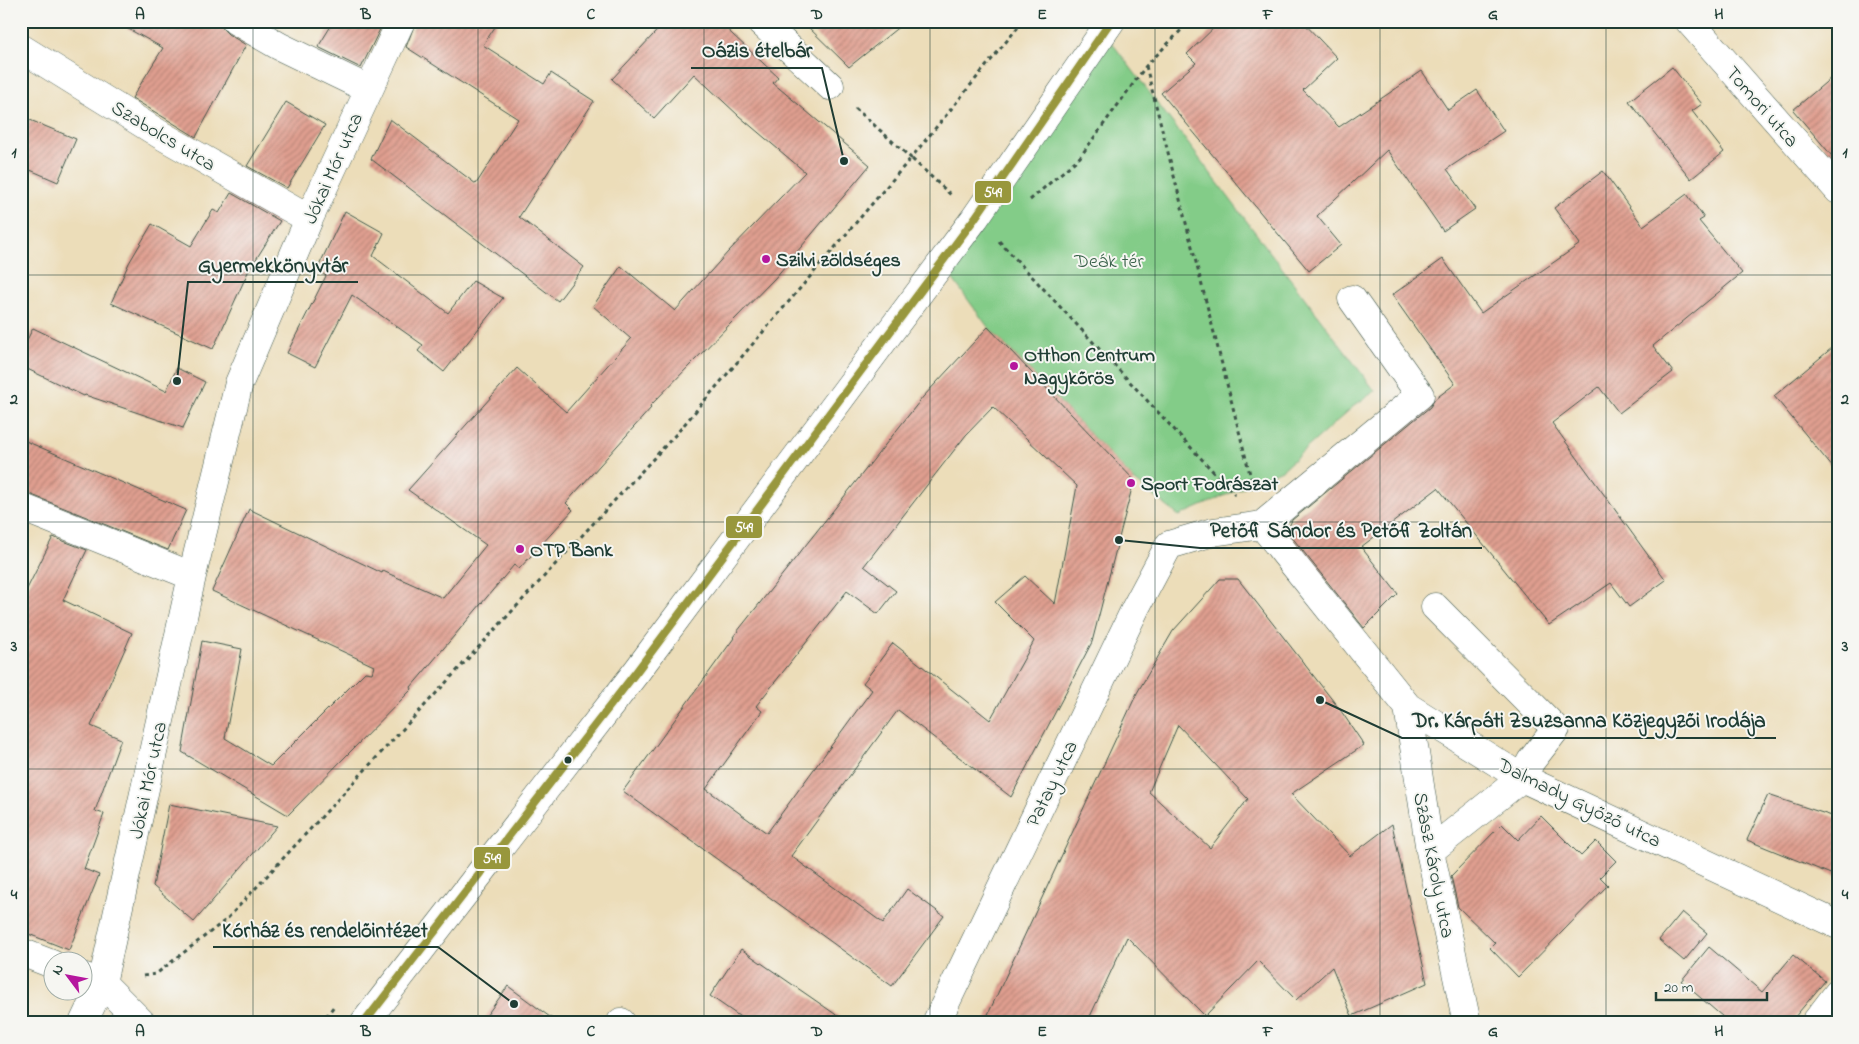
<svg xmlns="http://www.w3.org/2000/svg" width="1859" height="1044" viewBox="0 0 1859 1044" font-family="'Indie Flower',sans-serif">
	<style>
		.park { fill: #83cc88; stroke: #51845e }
		.building { fill: url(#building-hatch); fill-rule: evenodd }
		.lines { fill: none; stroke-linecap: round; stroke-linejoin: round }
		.minor-casing { stroke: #3e5548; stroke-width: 29 }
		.major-casing { stroke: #3e5548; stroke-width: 29 }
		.path { stroke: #3e5548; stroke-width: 3; stroke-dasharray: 4 4; stroke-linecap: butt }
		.minor { stroke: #fff; stroke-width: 28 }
		.major { stroke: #fff; stroke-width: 28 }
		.bus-1-casing { stroke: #f6f6f2; stroke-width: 11 }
		.bus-1 { stroke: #98973c; stroke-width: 8 }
		.grid { fill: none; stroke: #1f3d34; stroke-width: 1; stroke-opacity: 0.55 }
		.poi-dot { fill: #b5179e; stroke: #f6f6f2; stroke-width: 2 }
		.bus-dot { fill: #1f3d34; stroke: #f6f6f2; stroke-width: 2 }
		.labels { text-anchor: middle; stroke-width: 4; stroke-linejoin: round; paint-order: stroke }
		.street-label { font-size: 20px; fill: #1f3d34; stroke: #f6f6f2 }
		.poi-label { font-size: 20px; font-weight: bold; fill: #1f3d34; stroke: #f6f6f2; text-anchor: start }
		.park-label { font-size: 20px; fill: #386149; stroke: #f6f6f2 }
		.leader { fill: none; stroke: #1f3d34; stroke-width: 2 }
		.callout-dot { fill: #1f3d34; stroke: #f6f6f2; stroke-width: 2 }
		.callout-label { font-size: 21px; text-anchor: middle; font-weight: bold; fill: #1f3d34; stroke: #f6f6f2; stroke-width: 4; stroke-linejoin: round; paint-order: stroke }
		.line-badge { stroke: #f6f6f2; stroke-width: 2 }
		.badge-label { font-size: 14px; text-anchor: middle; font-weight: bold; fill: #fff }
		.neatline { fill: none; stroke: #1f3d34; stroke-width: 2 }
		.grid-label { font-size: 16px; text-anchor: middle; font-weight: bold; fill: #1f3d34 }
	</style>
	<defs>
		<pattern id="building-hatch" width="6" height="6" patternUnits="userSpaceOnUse" patternTransform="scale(1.25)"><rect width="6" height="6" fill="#e09f90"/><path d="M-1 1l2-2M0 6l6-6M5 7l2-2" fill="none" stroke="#b58376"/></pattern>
	</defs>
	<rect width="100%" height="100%" fill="#f6f6f2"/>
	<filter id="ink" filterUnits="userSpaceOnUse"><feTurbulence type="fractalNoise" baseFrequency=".02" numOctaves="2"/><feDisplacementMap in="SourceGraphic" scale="10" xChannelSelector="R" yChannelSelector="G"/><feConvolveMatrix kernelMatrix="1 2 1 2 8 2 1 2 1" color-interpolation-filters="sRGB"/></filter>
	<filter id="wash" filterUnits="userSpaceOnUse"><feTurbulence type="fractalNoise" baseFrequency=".0096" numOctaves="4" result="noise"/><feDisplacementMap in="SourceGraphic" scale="20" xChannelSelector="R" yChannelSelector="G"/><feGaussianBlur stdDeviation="1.12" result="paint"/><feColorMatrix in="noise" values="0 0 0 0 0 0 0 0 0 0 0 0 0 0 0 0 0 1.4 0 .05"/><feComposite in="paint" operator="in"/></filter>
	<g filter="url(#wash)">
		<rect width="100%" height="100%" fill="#ecddb9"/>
		<path class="park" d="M1103,31L1375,391L1355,405L1282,470L1179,516L1134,480L988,327L941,263Z"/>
		<g id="blocks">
			<path class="building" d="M114,21H220L223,29L228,34L246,45L196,137L132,98L163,48Z
				M334,21H384L361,68L318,47Z
				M416,21H499L483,45L544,84L551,73L594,101L519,217L584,267L558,301L371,159L390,119L476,184L518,119L406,47Z
				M666,21H718L778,77L773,83L870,165L775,278L650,406L651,408L566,503L573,510L519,569L514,565L411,687L412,689L288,815L182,752L202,641L242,649L225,738L271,766L365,672L372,673L374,666L212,591L249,509L382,573L383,571L443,598L486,545L408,490L517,368L566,412L631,339L593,306L621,266L675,311L728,252L805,172L739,116L694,74L654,118L612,79Z
				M802,21H906L849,67Z
				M1221,21H1302L1337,58L1303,90L1339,127L1422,71L1448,110L1477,90L1504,131L1447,169L1475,209L1443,231L1387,150L1317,216L1341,245L1309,271L1161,93L1196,63L1187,54Z
				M1672,67L1702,104L1692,111L1724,152L1691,179L1629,101Z
				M1838,72V163L1793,110Z
				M286,102L325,125L287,188L247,166Z
				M30,120L76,139L58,182L21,166V142Z
				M1603,171L1643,226L1687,194L1704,218L1699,221L1742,273L1653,346L1673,372L1619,413L1599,387L1552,423L1666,580L1629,607L1611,583L1549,625L1438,488L1361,547L1398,594L1364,628L1287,531L1292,520L1430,407L1435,399L1455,384L1392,295L1443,259L1481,313L1580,244L1554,208Z
				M231,193L280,221L248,272L213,349L111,303L129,263L152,224L191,246L213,210L219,213Z
				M345,211L384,233L373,256L448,313L473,281L503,298L444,372L418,351L423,345L352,295L315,367L287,353L326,276L317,270Z
				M988,327L1134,480L1092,642L1011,797L898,710L791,856L883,923L907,889L944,916L892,986L623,791L734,638L733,637L923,397ZM993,407L1077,486L1055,604L1025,576L995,602L1034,641L990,720L893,643L863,683L872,690L767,833L706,789L762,711L756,706L847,591L878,614L896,591L864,566L966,435Z
				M33,328L166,391L177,368L205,382L183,428L85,395L84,396L21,366V352Z
				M1838,343V474L1774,396Z
				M21,439L186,510L168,550L27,493L21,492Z
				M53,537L87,550L63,600L132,633L91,726L121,739L95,811L104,814L84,869L99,875L69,950L21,931V601Z
				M1220,579H1238L1341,711L1364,745L1291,794L1350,856L1392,824L1427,983L1352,1016L1332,967L1296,1000L1258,961L1205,1016L1127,937L1087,1023H984L1137,693L1173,631ZM1178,725L1248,799L1210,848L1149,792Z
				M1768,795L1838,818V877L1747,840Z
				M169,804L277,826L194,922L153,886Z
				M1541,816L1581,856L1596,841L1616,861L1600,877L1608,885L1518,977L1490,948L1495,943L1458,907L1451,876L1502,824L1518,840Z
				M1682,912L1707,933L1684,961L1659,940Z
				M1709,947L1762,992L1793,955L1825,981L1794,1018L1800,1023H1730L1681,981Z
				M741,949L848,1023H749L710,996Z
				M508,986L558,1023H481Z"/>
		</g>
	</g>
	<g filter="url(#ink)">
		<use href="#blocks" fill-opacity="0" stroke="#3e5548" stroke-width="1"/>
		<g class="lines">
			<g class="minor-casing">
				<path id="minor" d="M236,21L279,46L368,89
					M760,21L830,86
					M1689,21L1838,190
					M21,48L161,135L309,219
					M21,507L192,576
					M1262,525L1420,395L1352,299
					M1408,707L1430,851L1467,1023
					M1430,851L1522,778L1531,761L1556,729L1435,607
					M21,952L52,964
					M82,976L102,983L142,1023
					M621,1022V1023
					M83,1023L102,983L192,576L239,383L309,219L401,21
					M936,1023L1136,607L1169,545L1213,532L1262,525L1408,707L1522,778L1838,925
					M1815,1023L1838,993"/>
			</g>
			<g class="major-casing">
				<path id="major" d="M364,1023L637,671L975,218L1111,21"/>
			</g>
			<path class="path" d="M1146,66L1254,490
				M855,108L911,158L1023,21
				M1030,200L1080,157L1146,66L1190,21
				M999,241L1235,495
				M143,976L156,974L227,919L677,433L911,158L951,195
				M321,1023L334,1006"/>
			<use href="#minor" class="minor"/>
			<use href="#major" class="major"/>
			<g class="bus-1-casing">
				<path id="bus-1" d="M364,1023L637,671L975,218L1111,21"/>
			</g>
			<use href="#bus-1" class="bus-1"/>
		</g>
	</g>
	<path class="grid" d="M253,21V1023M478,21V1023M704,21V1023M930,21V1023M1155,21V1023M1380,21V1023M1606,21V1023M21,275H1838M21,522H1838M21,769H1838"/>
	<g class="poi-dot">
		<circle cx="766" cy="259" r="5"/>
		<circle cx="1014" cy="366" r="5"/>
		<circle cx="1131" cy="483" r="5"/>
		<circle cx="520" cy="549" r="5"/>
	</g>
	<circle class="bus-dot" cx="568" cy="760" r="4.5"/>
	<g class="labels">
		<g class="street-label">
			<text transform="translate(1763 106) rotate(49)" y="7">Tomori utca</text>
			<text transform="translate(164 135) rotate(31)" y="7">Szabolcs utca</text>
			<text transform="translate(332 168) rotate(-66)" y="7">Jókai Mór utca</text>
			<text transform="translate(147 780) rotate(-78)" y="7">Jókai Mór utca</text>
			<text transform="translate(1051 783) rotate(-64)" y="7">Patay utca</text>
			<text transform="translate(1580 802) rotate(26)" y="7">Dalmady Győző utca</text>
			<text transform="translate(1435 865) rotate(79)" y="7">Szász Károly utca</text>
		</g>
		<g class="poi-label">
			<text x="776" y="266">Szilvi zöldséges</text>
			<text x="1024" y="361">Otthon Centrum<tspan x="1024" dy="23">Nagykőrös</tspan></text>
			<text x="1141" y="490">Sport Fodrászat</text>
			<text x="530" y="556">OTP Bank</text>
		</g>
		<g class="park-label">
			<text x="1109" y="267">Deák tér</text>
		</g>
	</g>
	<path class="leader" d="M844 161L822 68H691M177 381L188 282H358M1119 540L1200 548H1482M1320 700L1402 738H1776M514 1004L438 947H213"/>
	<g class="callout-dot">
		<circle cx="844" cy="161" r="5"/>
		<circle cx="177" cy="381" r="5"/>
		<circle cx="1119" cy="540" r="5"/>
		<circle cx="1320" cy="700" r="5"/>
		<circle cx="514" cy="1004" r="5"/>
	</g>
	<g class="callout-label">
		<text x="757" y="57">Oázis ételbár</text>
		<text x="273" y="272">Gyermekkönyvtár</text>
		<text x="1341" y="537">Petőfi Sándor és Petőfi Zoltán</text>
		<text x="1589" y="727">Dr. Kárpáti Zsuzsanna Közjegyzői Irodája</text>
		<text x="325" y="937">Kórház és rendelőintézet</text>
	</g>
	<g class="line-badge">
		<rect x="974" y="180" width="38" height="24" rx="5" fill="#98973c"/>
		<rect x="725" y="515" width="38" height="24" rx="5" fill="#98973c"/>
		<rect x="473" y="846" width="38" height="24" rx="5" fill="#98973c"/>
	</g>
	<g class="badge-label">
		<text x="993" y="197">549</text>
		<text x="744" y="532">549</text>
		<text x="492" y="863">549</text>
	</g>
	<rect width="1859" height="1044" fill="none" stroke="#f6f6f2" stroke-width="55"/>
	<g transform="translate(68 976) rotate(302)"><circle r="24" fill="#f6f6f2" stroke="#a0aca6"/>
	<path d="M0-4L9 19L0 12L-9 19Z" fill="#b5179e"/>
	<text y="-8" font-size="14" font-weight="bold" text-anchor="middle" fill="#1f3d34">N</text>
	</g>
	<path d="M1656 992v8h111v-8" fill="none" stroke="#1f3d34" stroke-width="2.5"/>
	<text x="1664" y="992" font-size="15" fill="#1f3d34" stroke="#f6f6f2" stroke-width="4" paint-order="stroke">20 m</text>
	<rect x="28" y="28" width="1804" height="988" class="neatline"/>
	<g class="grid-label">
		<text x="140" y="19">A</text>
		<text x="366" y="19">B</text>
		<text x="591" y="19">C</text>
		<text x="817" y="19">D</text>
		<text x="1042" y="19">E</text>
		<text x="1268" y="19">F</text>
		<text x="1493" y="19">G</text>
		<text x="1719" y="19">H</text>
		<text x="14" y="157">1</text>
		<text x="1845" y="157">1</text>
		<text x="14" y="404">2</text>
		<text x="1845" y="404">2</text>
		<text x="14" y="651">3</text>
		<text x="1845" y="651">3</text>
		<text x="14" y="899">4</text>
		<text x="1845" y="899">4</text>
		<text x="140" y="1036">A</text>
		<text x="366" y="1036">B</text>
		<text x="591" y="1036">C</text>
		<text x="817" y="1036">D</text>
		<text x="1042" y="1036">E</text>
		<text x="1268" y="1036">F</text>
		<text x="1493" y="1036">G</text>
		<text x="1719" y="1036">H</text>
	</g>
</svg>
